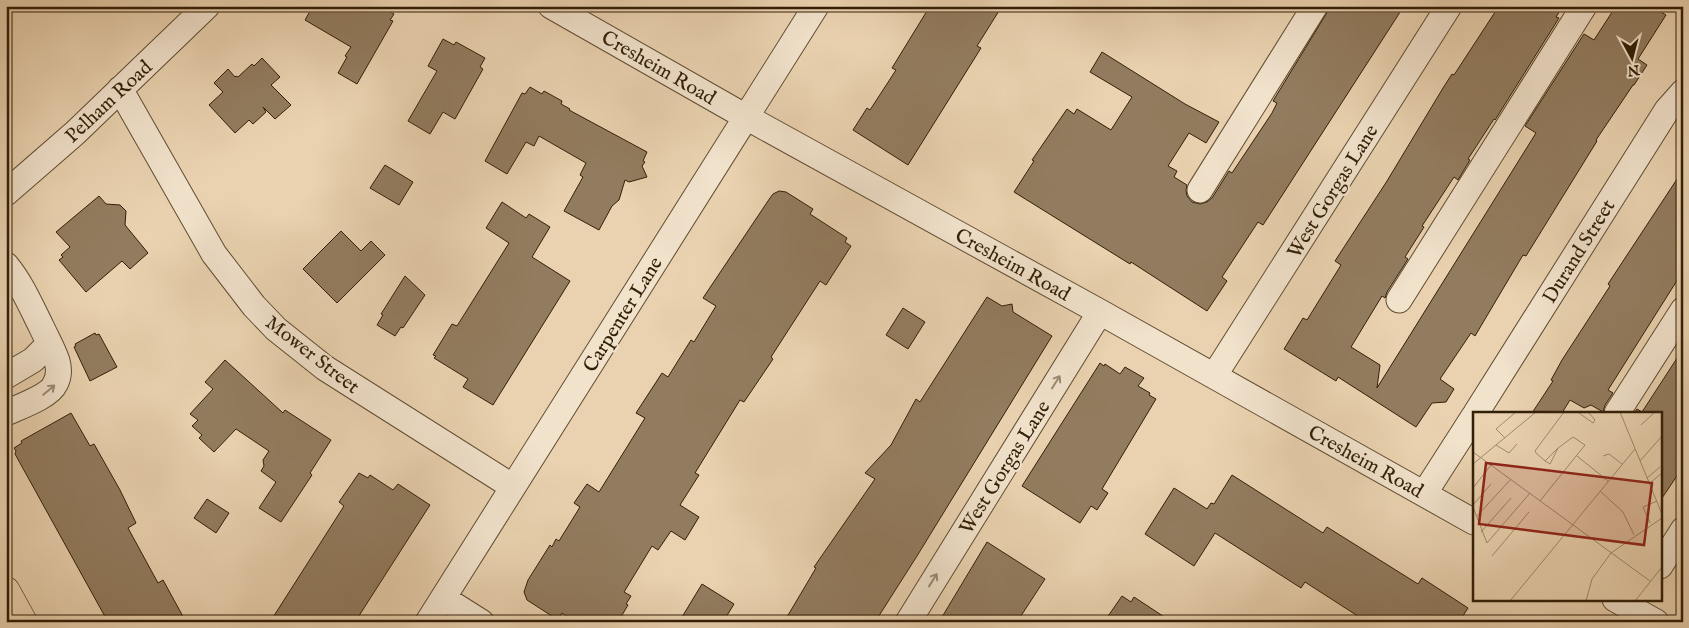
<svg xmlns="http://www.w3.org/2000/svg" width="1689" height="628" viewBox="0 0 1689 628" font-family="'IM FELL English',serif">
	<style>
		.building { fill: #927c5f; stroke: #321f07 }
		.lines { fill: none; stroke-linecap: round; stroke-linejoin: round }
		.minor-casing { stroke: #604c31; stroke-width: 27 }
		.major-casing { stroke: #321f07; stroke-width: 29 }
		.minor { stroke: #f1e2cc; stroke-width: 25 }
		.major { stroke: #ead2b0; stroke-width: 28 }
		.oneway { stroke: #9b8a73 }
		.labels { text-anchor: middle; stroke-width: 4.5; stroke-linejoin: round; paint-order: stroke }
		.street-label { font-size: 20px; fill: #321f07; stroke: #f1e2cc }
		.inset-road { fill: none; stroke: #a08a6c; stroke-width: 1 }
		.view { fill: #8f2418; fill-opacity: 0.15; stroke: #8f2418; stroke-width: 2.5 }
		.inset-edge { fill: none; stroke: #321f07; stroke-width: 2.5 }
	</style>
	<rect width="100%" height="100%" fill="#ead2b0"/>
	<filter id="stains"><feTurbulence type="fractalNoise" baseFrequency=".004" numOctaves="4"/><feColorMatrix values="0 0 0 0 .2 0 0 0 0 .09 0 0 0 0 .02 0 0 0 .5 -.17"/></filter>
	<radialGradient id="worn" r=".72"><stop offset=".6" stop-color="#630" stop-opacity="0"/><stop offset="1" stop-color="#630" stop-opacity=".3"/></radialGradient>
	<path class="building" d="M313,6H381L394,14L390,20L393,21L357,84L338,73L347,57L345,56L351,47L305,20Z
		M930,6H1002L977,46L981,48L908,165L853,130L867,108L870,110L896,70L892,68Z
		M1331,6H1404L1263,225L1258,222L1222,277L1227,281L1207,311L1131,262L1130,264L1014,192L1034,161L1032,160L1067,109L1074,114L1077,109L1111,130L1132,97L1090,72L1102,52L1185,104L1219,122L1206,143L1189,133L1168,166L1177,171L1174,177L1187,185L1186,190L1187,196L1192,202L1200,204L1207,202L1212,198L1229,171L1232,173L1272,113L1277,103L1273,101Z
		M1499,6H1563L1556,17L1559,18L1495,120L1494,119L1468,159L1470,160L1458,180L1454,177L1422,226L1424,227L1405,257L1408,259L1387,292L1385,298L1382,296L1351,347L1380,365L1377,388L1536,133L1525,126L1584,34L1594,40L1616,6H1651L1666,15L1638,59L1647,65L1634,85H1633L1596,140L1597,141L1526,256L1523,255L1475,336L1471,333L1440,379L1454,389L1446,402L1432,403L1416,427L1338,377L1336,381L1284,349L1303,318L1307,320L1341,265L1335,261L1387,181L1443,88L1452,74L1454,75Z
		M443,39L454,45L456,42L485,58L480,67L483,69L455,119L443,112L430,134L408,121L437,71L428,66Z
		M262,58L280,77L271,85L291,105L275,119L263,107L266,112L253,124L249,120L235,133L209,105L223,92L214,83L228,69L235,77L236,76L238,77L252,64L254,66Z
		M530,87L542,94L544,91L562,101L561,104L570,109L569,110L647,152L643,161L645,162L642,166L647,177L629,182L625,180L619,200L612,206L599,230L564,211L583,177L580,175L586,163L539,136L534,146L526,142L507,174L485,161L522,93L525,94Z
		M385,165L413,182L399,205L370,188Z
		M1683,170V271L1608,390L1613,393L1605,405L1603,412L1591,405L1584,408L1570,400L1562,413H1532L1553,381L1551,380L1562,360L1610,286L1608,284Z
		M779,191L786,192L813,209L810,214L847,238L845,242L851,246L826,285L820,281L771,357L773,359L744,402L740,400L695,473L699,475L680,505L699,517L685,540L671,531L658,550L652,546L624,592L631,596L626,604L628,605L618,622H575L562,613L558,620L527,600L524,592L528,580L550,545L552,547L556,539L559,541L580,507L574,503L587,484L599,492L645,418L636,413L662,373L668,377L691,340L694,342L716,306L703,298L770,198L773,194Z
		M99,196L106,204L120,205L126,211L125,225L148,253L130,269L122,261L86,292L59,260L63,257L61,255L70,247L56,232Z
		M502,202L526,218L529,214L550,227L532,257L570,281L493,405L463,387L468,379L434,358L436,356L433,355L452,324L457,326L509,243L486,228Z
		M341,231L361,251L371,241L385,255L337,303L303,269Z
		M405,276L425,295L403,328L401,327L395,336L377,325L383,315L381,314Z
		M987,297L1002,306L1012,304L1013,312L1052,336L917,556L875,622H784L816,568L814,567L875,479L865,473L891,445L916,399L920,402Z
		M903,308L925,322L908,349L886,335Z
		M95,333L96,335L99,334L117,367L90,381L74,347L76,346L75,344Z
		M1683,349V467L1660,501V413H1634L1637,409L1642,412Z
		M225,360L283,413L285,410L331,440L310,473L312,475L281,522L259,508L276,482L261,471L264,466L263,460L269,451L236,429L214,452L199,438L202,435L192,426L198,420L190,414L213,389L205,382Z
		M1100,363L1104,366L1105,364L1120,374L1125,367L1144,378L1138,386L1150,393L1149,395L1156,399L1102,489L1108,493L1097,510L1091,506L1080,523L1022,486Z
		M71,413L90,446L94,444L120,490L136,523L128,528L158,583L163,580L186,622H108L15,454L16,451L14,448L22,443L21,441Z
		M359,473L368,478L370,475L393,490L398,484L430,505L355,622H270L344,506L339,502Z
		M1232,475L1323,533L1327,527L1418,584L1422,578L1468,608L1459,622H1367L1305,582L1301,588L1215,533L1194,566L1145,534L1174,488L1207,509L1211,503L1214,504Z
		M207,499L229,513L216,533L194,518Z
		M987,542L1045,579L1017,622H939Z
		M702,584L734,604L723,622H679Z
		M1122,596L1131,602L1134,597L1172,622H1104Z"/>
	<g class="lines">
		<g class="minor-casing">
			<path id="minor" d="M551,6L746,117L1100,312L1474,522
				M120,89L214,254L254,306L276,329L325,368L513,487
				M1200,190L1315,6
				M6,193L75,133L207,6
				M6,265C21,283 30,304 41,326C46,337 53,349 57,361C59,368 59,377 55,384C50,396 19,407 6,413
				M1399,300L1584,6
				M6,376L33,360L49,344
				M1214,376L1449,6
				M1476,413L1667,110L1683,92
				M1617,413L1683,310
				M1424,494L1474,416
				M1660,566L1683,530
				M443,598L481,622
				M1615,599L1656,622
				M428,622L816,6
				M908,622L1100,312"/>
		</g>
		<g class="major-casing">
			<path id="major" d="M6,591L23,622"/>
		</g>
		<use href="#minor" class="minor"/>
		<use href="#major" class="major"/>
	</g>
	<defs><path id="oneway-shaft" d="M-6 0H5M1.5-3L5.5 0L1.5 3" fill="none" stroke-width="1.6" stroke-linecap="round" stroke-linejoin="round" transform="scale(1.25)"/></defs>
	<g class="oneway">
		<use href="#oneway-shaft" transform="translate(1056 382) rotate(-58)"/>
		<use href="#oneway-shaft" transform="translate(49 390) rotate(-40)"/>
		<use href="#oneway-shaft" transform="translate(933 580) rotate(-58)"/>
	</g>
	<g class="labels">
		<g class="street-label">
			<text transform="translate(659 67) rotate(30)" y="7">Cresheim Road</text>
			<text transform="translate(108 101) rotate(-43)" y="7">Pelham Road</text>
			<text transform="translate(1332 191) rotate(-58)" y="7">West Gorgas Lane</text>
			<text transform="translate(1578 251) rotate(-58)" y="7">Durand Street</text>
			<text transform="translate(1013 264) rotate(29)" y="7">Cresheim Road</text>
			<text transform="translate(622 314) rotate(-58)" y="7">Carpenter Lane</text>
			<text transform="translate(313 354) rotate(38)" y="7">Mower Street</text>
			<text transform="translate(1366 461) rotate(29)" y="7">Cresheim Road</text>
			<text transform="translate(1004 467) rotate(-58)" y="7">West Gorgas Lane</text>
		</g>
	</g>
	<g transform="translate(1473 412)">
		<rect width="189" height="189" fill="#ead2b0"/>
		<path class="inset-road" d="M147,0L189,102M106,1L120,11L122,8L115,0M168,13L182,0M32,26L23,17L43,0M23,33L36,41L44,32M0,40L177,169M104,44L135,69M130,44L136,42L149,52M72,49L85,36L77,52L72,49L63,41L62,39L91,0M167,49L189,24M0,52L63,0M174,66L187,55M177,71L189,61M0,76L18,53M127,79L150,100L161,123M67,89L112,33L100,25L85,36M0,93L18,72M0,95L14,131L57,81M3,105L38,67M177,111L170,95L184,89M8,120L38,86M19,144L56,100M37,189L162,37M113,189L119,167L138,141L189,106M162,189L189,155"/>
		<path class="view" d="M13,51L179,71L171,133L6,112Z"/>
		<rect width="189" height="189" class="inset-edge"/>
	</g>
	<rect width="1689" height="628" fill="none" stroke="#ead2b0" stroke-width="25"/>
	<rect x="8" y="8" width="1674" height="613" fill="none" stroke="#321f07" stroke-width="2.5"/>
	<rect x="12" y="12" width="1664" height="603" fill="none" stroke="#321f07"/>
	<g transform="translate(1632 58) rotate(173)" stroke="#f1e2cc" stroke-width="4" paint-order="stroke">
	<path d="M0-4L9 19L0 12L-9 19Z" fill="#321f07"/>
	<text y="-8" font-size="14" font-weight="bold" text-anchor="middle" fill="#321f07">N</text>
	</g>
	<rect width="100%" height="100%" filter="url(#stains)"/>
	<rect width="100%" height="100%" fill="url(#worn)"/>
</svg>
